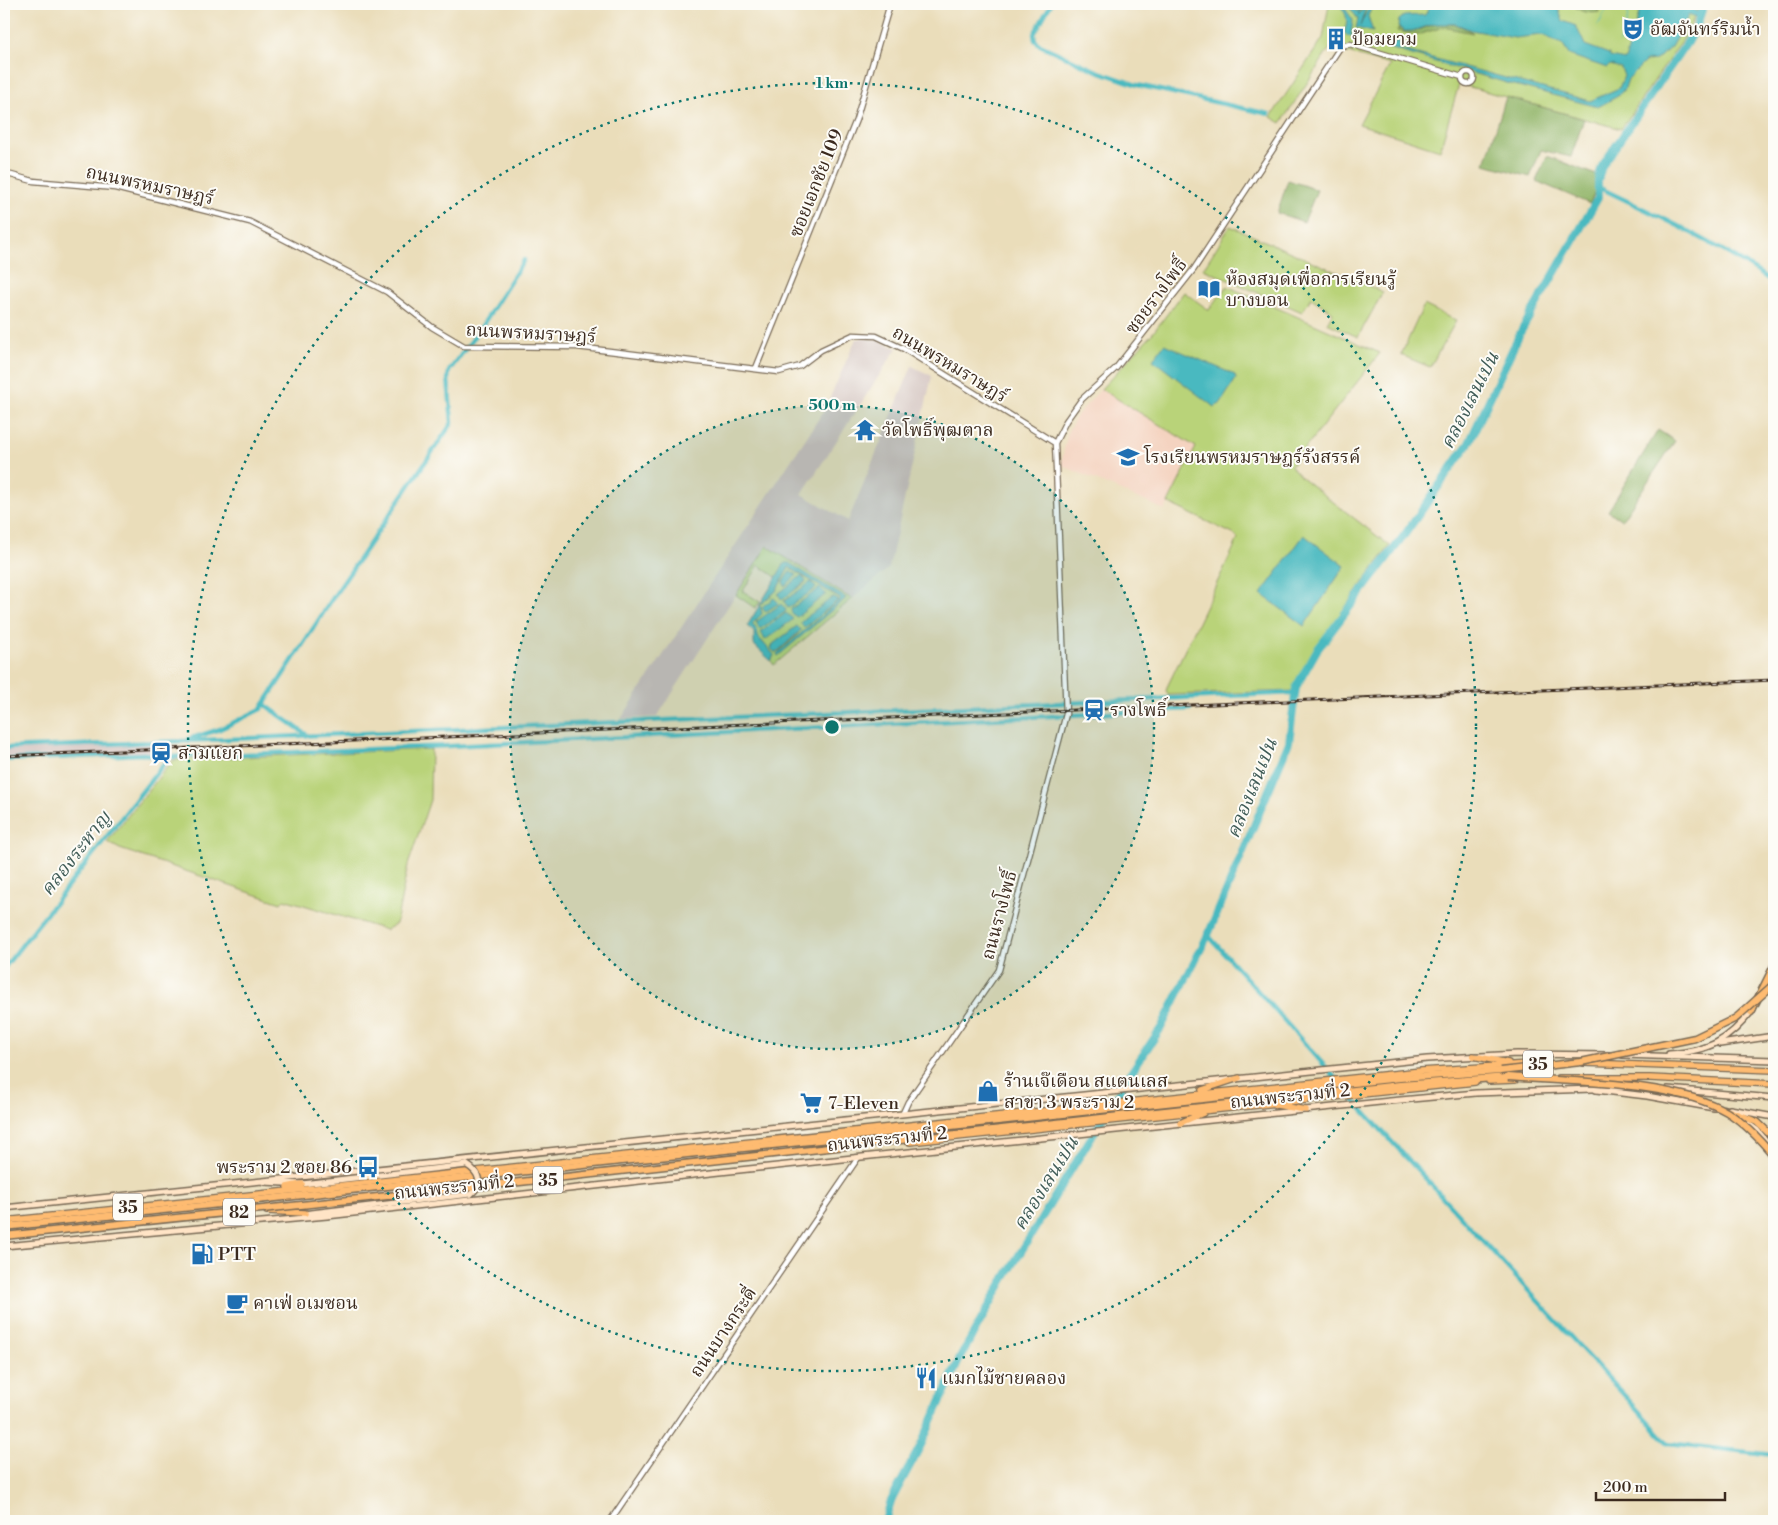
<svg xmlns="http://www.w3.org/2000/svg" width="1778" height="1525" viewBox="0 0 1778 1525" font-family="'Libre Bodoni','Noto Serif Thai',serif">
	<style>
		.built { fill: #f4d3c0 }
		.industrial { fill: #d0c0bc }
		.green { fill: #b9d379; stroke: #7a7e4c; fill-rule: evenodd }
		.forest { fill: #92b569; stroke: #667044 }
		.water { fill: #49b9c0; stroke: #42726f }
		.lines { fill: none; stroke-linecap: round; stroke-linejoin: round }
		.stream { stroke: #49b9c0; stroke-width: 1 }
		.canal { stroke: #49b9c0; stroke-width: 4.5 }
		.river { stroke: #49b9c0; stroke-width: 8 }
		.tertiary-casing { stroke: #786955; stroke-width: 7 }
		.secondary-casing { stroke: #786955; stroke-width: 8 }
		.trunk-casing { stroke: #786955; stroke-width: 8 }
		.motorway-casing { stroke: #786955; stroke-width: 9 }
		.tertiary { stroke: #fff; stroke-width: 4.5 }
		.secondary { stroke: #ffe4c6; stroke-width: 5 }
		.trunk { stroke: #febb71; stroke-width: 5.5 }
		.motorway { stroke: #febb71; stroke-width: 6 }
		.rail-casing { stroke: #3b2a1e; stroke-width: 3 }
		.rail { stroke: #fdfcf7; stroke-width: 1; stroke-dasharray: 4; stroke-linecap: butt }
		.secondary-bridge-casing { stroke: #786955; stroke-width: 8; stroke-linecap: butt }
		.motorway-bridge-casing { stroke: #786955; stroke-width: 9; stroke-linecap: butt }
		.secondary-bridge { stroke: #ffe4c6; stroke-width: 5 }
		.motorway-bridge { stroke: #febb71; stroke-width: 6 }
		.ring { fill: none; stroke: #0f766e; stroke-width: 2.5; stroke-dasharray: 2.5 5 }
		.labels { text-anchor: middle; stroke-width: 4; stroke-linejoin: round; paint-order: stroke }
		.shield { fill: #fdfcf7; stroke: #75695f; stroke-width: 1 }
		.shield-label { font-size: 16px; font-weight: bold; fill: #3b2a1e }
		.poi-label { font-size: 18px; fill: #3b2a1e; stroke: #fdfcf7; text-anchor: start }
		.street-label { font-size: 18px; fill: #3b2a1e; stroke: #fdfcf7 }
		.water-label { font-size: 19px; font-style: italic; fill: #405c57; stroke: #fdfcf7 }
		.centre { fill: #0f766e; stroke: #fdfcf7; stroke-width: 2.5 }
		.ring-label { font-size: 15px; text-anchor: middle; font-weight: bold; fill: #0f766e; stroke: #fdfcf7; stroke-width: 4; stroke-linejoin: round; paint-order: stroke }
	</style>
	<rect width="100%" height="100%" fill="#fdfcf7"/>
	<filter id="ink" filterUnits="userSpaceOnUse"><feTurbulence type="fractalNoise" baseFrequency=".02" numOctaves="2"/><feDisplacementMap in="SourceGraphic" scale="10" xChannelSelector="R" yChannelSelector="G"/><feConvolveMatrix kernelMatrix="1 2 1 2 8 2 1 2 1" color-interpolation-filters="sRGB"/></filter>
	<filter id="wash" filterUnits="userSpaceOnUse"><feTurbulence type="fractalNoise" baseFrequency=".0096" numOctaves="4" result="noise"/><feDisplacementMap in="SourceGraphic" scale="20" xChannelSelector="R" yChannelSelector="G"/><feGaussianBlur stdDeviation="1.12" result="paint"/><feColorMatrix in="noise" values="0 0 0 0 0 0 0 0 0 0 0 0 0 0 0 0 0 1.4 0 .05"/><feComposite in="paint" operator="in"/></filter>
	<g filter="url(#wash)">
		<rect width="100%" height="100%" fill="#eaddba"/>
		<path class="built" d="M1101,389L1196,448L1165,510L1061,465L1068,431L1078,414Z"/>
		<path class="industrial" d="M863,338L878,340L897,348L802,494L848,521L912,366L932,376L889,568L852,599L767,546L657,717L621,719L825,409L856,339Z
			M159,743L169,744V751L4,758V750Z"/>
		<path class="green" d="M1329,4H1701L1684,38L1621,129L1459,84L1440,150L1359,124L1390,65L1330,48L1281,123L1271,117L1323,38Z
			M1230,226L1383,292L1358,337L1327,323L1333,312L1311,298L1302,312L1203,269Z
			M1227,286L1380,353L1291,466L1301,477L1390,546C1356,593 1319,639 1292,691L1168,695L1166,691L1168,685L1238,539L1235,535L1168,503L1196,447L1101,389L1152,334L1184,292L1209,310Z
			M1424,305L1456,321L1430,367L1401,355Z
			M767,546L852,599L774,665L771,661L774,655L758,637L757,630L752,624L762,614L760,605L776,591L789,567L841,599L777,654L778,655L846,598L785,563L776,577L759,565L743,591L760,602L755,608L736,595ZM801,577H804L805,583L782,599L778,594ZM797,626L798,634L776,653L771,646Z
			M431,749L430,800L408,865L396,924L386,930L284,899L281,903L120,849L107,842L173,760Z"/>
		<path class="forest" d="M1573,4H1596L1599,12C1590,14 1578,12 1573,4Z
			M1440,23L1459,25L1473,33L1443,27L1418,35L1397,31L1399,28C1412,36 1427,25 1440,23Z
			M1506,97L1584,119L1571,157L1541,150L1530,177L1485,164Z
			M1547,156L1596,175L1595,191L1590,204L1536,181Z
			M1288,180L1317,190L1304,222L1277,213Z
			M1658,430L1675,441L1622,520L1608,511Z"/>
		<path class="water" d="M1339,4H1342L1353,20L1351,35L1389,47L1398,40L1400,42L1399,49L1590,101L1619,88L1624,76L1621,68L1610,65L1607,68L1569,55L1562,44L1542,35L1515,38L1471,30L1456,24H1435L1412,31H1404L1398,27L1399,20L1404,16L1425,15L1431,4L1440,6L1445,4H1553L1559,10L1563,21L1576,26L1585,45L1609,54L1610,57L1625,60L1642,4H1688L1698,13L1695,18L1689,15L1671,47L1656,60L1646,61L1628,79L1625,88L1618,96L1598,107L1507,83L1348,36L1344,33C1349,19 1347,15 1339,4Z
			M1347,4H1353V9L1357,4L1355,11L1357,12L1362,4L1358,16L1367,4L1360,26L1370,4H1373L1368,16L1373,32L1356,28L1358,19Z
			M1164,344L1235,375L1236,379L1220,404L1214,407L1153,360Z
			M1304,535L1345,566L1304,626L1261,594Z
			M785,563H789L846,598L778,656L777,654L841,599L789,567L776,591L760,605L762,614L752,624L757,630L758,637L774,655L771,661L754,645V632L747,626Z
			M790,571L797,575L785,586L783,582Z
			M801,576L806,581L782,600L778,594Z
			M811,582L816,588L788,608L784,601Z
			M820,588L826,594L797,617L792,614L791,609Z
			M833,597L838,600L804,628L801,623L803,620Z
			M774,598L779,603L765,612L762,607Z
			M781,604L786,610L785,612L760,629L756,622Z
			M786,613L793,619L791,621L765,640L761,632Z
			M797,626L801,630L776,653L771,649L773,644Z"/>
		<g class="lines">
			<path class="stream" d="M1598,25L1610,4
				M1619,43C1623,32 1632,15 1626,4"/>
			<path class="canal" d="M1051,4L1034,34L1035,40L1040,45L1097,71L1137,85L1269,114
				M1598,187C1659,216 1719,244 1774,283
				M264,704L307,735
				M189,739L220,729L261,709L336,593L452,423L448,379L449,371L478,332L524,260
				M181,741L1295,693
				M4,748L181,741
				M4,760L144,754L169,757L449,746L1190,709
				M1208,935L1338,1081
				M4,968L169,757
				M1349,1095L1668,1443L1774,1455"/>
			<path class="river" d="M885,1521L891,1501L921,1445L961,1356L1003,1281L1130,1074L1161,1028L1208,935L1289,742L1296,687L1317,650L1403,537L1469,443L1520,333L1598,198V180L1602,166L1695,31L1704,4"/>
		</g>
	</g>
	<g filter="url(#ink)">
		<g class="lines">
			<g class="tertiary-casing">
				<path id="tertiary" d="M1462 78a6 6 0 1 1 12 0a6 6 0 1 1-12 0Z
					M4,173L33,181L115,188L250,222L387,292L432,327L464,346L577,347L779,372L800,366L821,350L853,335L876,336L904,349L1055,443
					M756,368L856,120L890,4
					M903,1113L908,1102L999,970L1066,714L1055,443L1066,421L1081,400L1116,368L1194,269L1341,46L1350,44L1462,77
					M610,1521L858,1158"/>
			</g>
			<g class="secondary-casing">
				<path id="secondary" d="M1720,1044L1774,1036
					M1669,1054C1709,1051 1729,1041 1753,1009
					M1622,1055L1774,1060
					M1668,1089L1774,1098
					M1596,1090L1647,1096L1714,1108
					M1730,1109L1774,1117
					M1740,1118L1757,1130L1774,1150
					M264,1182L302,1184L467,1165
					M4,1208L1427,1059L1517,1054L1609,1055
					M303,1214L471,1194
					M4,1246L327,1216L720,1172L1390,1101L1476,1093L1622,1088"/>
			</g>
			<g class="trunk-casing">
				<path id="trunk" d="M1473,1056L1508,1063
					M1584,1063L1774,1070
					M1559,1078H1650L1774,1084
					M1489,1081L1515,1080
					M1202,1090L1239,1078
					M1276,1105L1306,1110
					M1180,1123L1203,1113
					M910,1142L1475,1082
					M287,1187L302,1184
					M267,1211L305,1213
					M4,1221L1421,1071L1545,1063"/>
			</g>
			<g class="motorway-casing">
				<path id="motorway" d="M1751,1012L1774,966
					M1724,1109L1757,1122L1774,1138
					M474,1187L1400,1085L1508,1077
					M4,1227L1400,1078L1500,1071"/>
			</g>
			<use href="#tertiary" class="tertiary"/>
			<use href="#secondary" class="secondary"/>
			<use href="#trunk" class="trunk"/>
			<use href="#motorway" class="motorway"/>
			<g class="rail-casing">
				<path id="rail" d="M4,756L1774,680"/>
			</g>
			<use href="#rail" class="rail"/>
			<g class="secondary-bridge-casing">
				<path id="secondary-bridge" d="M467,1165C480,1173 483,1184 471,1194"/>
			</g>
			<g class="motorway-bridge-casing">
				<path id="motorway-bridge" d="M1500,1071L1581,1062L1695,1038L1736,1018L1774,984
					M1508,1077C1568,1082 1676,1081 1727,1112C1746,1124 1760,1139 1774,1156
					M4,1236L474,1187"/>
			</g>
			<use href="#secondary-bridge" class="secondary-bridge"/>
			<use href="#motorway-bridge" class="motorway-bridge"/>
		</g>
	</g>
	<circle cx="832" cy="727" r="322" fill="#0f766e" fill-opacity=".12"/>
	<g class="ring">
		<circle cx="832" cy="727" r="322"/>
		<circle cx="832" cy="727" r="644"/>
	</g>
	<defs>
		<g id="theatre-bare" transform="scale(1.725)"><path d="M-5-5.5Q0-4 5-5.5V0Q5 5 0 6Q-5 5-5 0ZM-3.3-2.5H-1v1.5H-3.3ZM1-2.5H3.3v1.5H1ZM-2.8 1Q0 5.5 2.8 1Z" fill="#1f6fb2" stroke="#fdfcf7" stroke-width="2.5" paint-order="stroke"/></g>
		<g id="building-bare" transform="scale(1.725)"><path d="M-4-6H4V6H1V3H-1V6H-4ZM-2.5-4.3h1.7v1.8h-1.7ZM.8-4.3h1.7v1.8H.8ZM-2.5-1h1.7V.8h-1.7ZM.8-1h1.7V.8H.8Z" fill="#1f6fb2" stroke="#fdfcf7" stroke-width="2.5" paint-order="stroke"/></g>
		<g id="library-bare" transform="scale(1.725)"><path d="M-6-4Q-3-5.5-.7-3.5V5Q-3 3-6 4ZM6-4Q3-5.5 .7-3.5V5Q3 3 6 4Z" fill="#1f6fb2" stroke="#fdfcf7" stroke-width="2.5" paint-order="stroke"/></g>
		<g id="temple-bare" transform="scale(1.725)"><path d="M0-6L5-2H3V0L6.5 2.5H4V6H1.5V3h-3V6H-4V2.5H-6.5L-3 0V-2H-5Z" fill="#1f6fb2" stroke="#fdfcf7" stroke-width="2.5" paint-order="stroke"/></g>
		<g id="school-bare" transform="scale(1.725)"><path d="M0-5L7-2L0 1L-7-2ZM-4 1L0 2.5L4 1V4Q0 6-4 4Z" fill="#1f6fb2" stroke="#fdfcf7" stroke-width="2.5" paint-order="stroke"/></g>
		<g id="station-bare" transform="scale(1.725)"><path d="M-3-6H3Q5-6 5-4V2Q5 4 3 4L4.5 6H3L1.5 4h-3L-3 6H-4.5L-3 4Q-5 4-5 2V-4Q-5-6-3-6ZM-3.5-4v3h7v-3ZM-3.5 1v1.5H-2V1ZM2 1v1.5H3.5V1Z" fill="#1f6fb2" stroke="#fdfcf7" stroke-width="2.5" paint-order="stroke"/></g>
		<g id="shop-bare" transform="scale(1.725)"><path d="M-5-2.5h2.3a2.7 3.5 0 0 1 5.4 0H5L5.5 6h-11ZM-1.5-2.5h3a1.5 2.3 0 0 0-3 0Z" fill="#1f6fb2" stroke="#fdfcf7" stroke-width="2.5" paint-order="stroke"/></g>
		<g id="supermarket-bare" transform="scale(1.725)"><path d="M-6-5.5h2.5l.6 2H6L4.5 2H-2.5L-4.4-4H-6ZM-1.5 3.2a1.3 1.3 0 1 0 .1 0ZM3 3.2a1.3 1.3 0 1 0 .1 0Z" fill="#1f6fb2" stroke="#fdfcf7" stroke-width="2.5" paint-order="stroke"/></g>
		<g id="bus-bare" transform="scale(1.725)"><path d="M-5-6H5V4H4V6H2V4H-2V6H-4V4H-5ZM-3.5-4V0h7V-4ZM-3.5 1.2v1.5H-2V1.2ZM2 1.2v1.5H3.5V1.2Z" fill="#1f6fb2" stroke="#fdfcf7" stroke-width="2.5" paint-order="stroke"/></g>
		<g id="fuel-bare" transform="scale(1.725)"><path d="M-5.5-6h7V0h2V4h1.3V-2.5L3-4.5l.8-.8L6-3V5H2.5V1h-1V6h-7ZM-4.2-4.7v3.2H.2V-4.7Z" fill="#1f6fb2" stroke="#fdfcf7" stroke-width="2.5" paint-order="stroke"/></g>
		<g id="cafe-bare" transform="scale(1.725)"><path d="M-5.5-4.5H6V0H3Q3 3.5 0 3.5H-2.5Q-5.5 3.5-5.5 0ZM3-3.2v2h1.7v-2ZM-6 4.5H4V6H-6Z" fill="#1f6fb2" stroke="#fdfcf7" stroke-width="2.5" paint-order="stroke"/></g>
		<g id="restaurant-bare" transform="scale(1.725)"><path d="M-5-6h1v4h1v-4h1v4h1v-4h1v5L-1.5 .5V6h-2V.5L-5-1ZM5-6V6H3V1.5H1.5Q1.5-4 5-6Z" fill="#1f6fb2" stroke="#fdfcf7" stroke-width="2.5" paint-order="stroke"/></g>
	</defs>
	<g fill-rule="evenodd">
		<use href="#theatre-bare" x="1633" y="29"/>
		<use href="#building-bare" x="1336" y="39"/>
		<use href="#library-bare" x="1209" y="289"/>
		<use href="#temple-bare" x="865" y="430"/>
		<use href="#school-bare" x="1128" y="457"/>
		<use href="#station-bare" x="1094" y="710"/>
		<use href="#station-bare" x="161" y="753"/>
		<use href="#shop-bare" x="988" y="1091"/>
		<use href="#supermarket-bare" x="811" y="1103"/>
		<use href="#bus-bare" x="368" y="1167"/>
		<use href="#fuel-bare" x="202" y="1254"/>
		<use href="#cafe-bare" x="237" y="1303"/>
		<use href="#restaurant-bare" x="926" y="1378"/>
	</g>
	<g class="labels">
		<g class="shield">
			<rect x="1523" y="1050.5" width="30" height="27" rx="4"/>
			<rect x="533" y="1166.5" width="30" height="27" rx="4"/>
			<rect x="113" y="1193.5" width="30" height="27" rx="4"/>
			<rect x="223" y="1198.5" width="32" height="27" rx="4"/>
		</g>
		<g class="shield-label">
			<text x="1538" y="1070">35</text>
			<text x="548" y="1186">35</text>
			<text x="128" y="1213">35</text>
			<text x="239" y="1218">82</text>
		</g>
		<g class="poi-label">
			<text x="1650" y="35">อัฒจันทร์ริมน้ำ</text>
			<text x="1352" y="45">ป้อมยาม</text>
			<text x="1226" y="285">ห้องสมุดเพื่อการเรียนรู้<tspan x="1226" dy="21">บางบอน</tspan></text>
			<text x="882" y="436">วัดโพธิ์พุฒตาล</text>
			<text x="1144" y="463">โรงเรียนพรหมราษฎร์รังสรรค์</text>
			<text x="1110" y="716">รางโพธิ์</text>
			<text x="178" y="759">สามแยก</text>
			<text x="1004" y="1087">ร้านเจ๊เดือน สแตนเลส<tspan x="1004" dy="21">สาขา 3 พระราม 2</tspan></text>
			<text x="828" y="1109">7-Eleven</text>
			<text x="352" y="1173" text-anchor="end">พระราม 2 ซอย 86</text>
			<text x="218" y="1260">PTT</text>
			<text x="253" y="1309">คาเฟ่ อเมซอน</text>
			<text x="942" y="1384">แมกไม้ชายคลอง</text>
		</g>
		<g class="street-label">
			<text transform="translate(816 183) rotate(-68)" y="6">ซอยเอกชัย 109</text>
			<text transform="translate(150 185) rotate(12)" y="6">ถนนพรหมราษฎร์</text>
			<text transform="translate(1156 296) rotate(-53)" y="6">ซอยรางโพธิ์</text>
			<text transform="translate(531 333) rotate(3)" y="6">ถนนพรหมราษฎร์</text>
			<text transform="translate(950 364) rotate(31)" y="6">ถนนพรหมราษฎร์</text>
			<text transform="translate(999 915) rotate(-75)" y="6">ถนนรางโพธิ์</text>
			<text transform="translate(1290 1096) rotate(-6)" y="6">ถนนพระรามที่ 2</text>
			<text transform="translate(887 1139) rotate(-6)" y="6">ถนนพระรามที่ 2</text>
			<text transform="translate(454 1187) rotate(-6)" y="6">ถนนพระรามที่ 2</text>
			<text transform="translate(723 1332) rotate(-56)" y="6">ถนนบางกระดี่</text>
		</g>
		<g class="water-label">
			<text transform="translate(1469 400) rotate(-63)" y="7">คลองเลนเปน</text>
			<text transform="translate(1251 788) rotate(-68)" y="7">คลองเลนเปน</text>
			<text transform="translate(75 853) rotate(-52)" y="7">คลองระหาญ</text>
			<text transform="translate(1045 1183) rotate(-58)" y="7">คลองเลนเปน</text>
		</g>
	</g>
	<circle cx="832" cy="727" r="8" class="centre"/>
	<g class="ring-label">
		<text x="832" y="88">1 km</text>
		<text x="832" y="410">500 m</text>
	</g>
	<rect width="1778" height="1525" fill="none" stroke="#fdfcf7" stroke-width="20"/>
	<path d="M1596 1492v8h129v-8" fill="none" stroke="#3b2a1e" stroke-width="2.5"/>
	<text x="1603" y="1492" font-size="15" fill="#3b2a1e" stroke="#fdfcf7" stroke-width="4" paint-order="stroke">200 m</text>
</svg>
